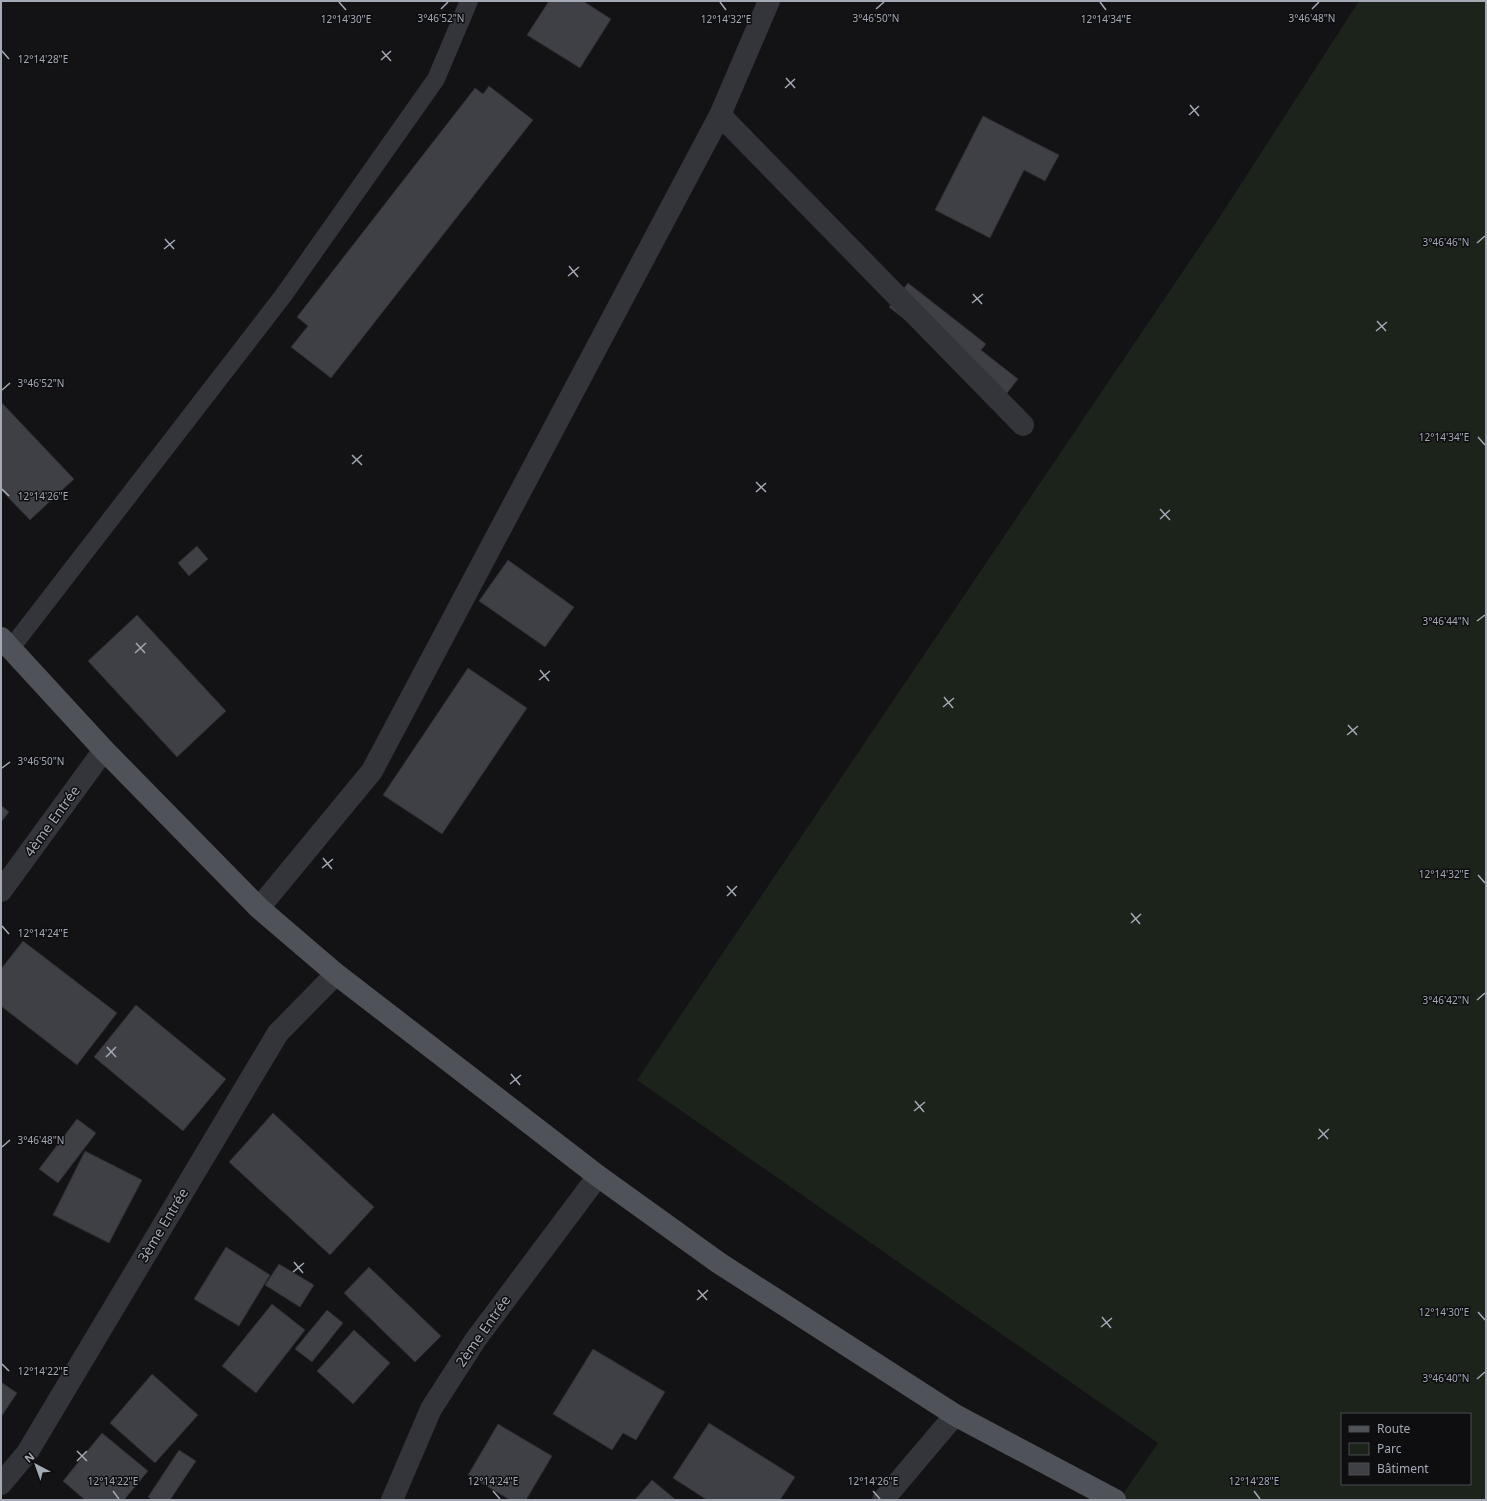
<svg xmlns="http://www.w3.org/2000/svg" width="1487" height="1501" viewBox="0 0 1487 1501" font-family="'Noto Sans',sans-serif">
	<style>
		.green { fill: #1b231b; fill-rule: evenodd }
		.building { fill: #3f4045; stroke: #2d2d31 }
		.lines { fill: none; stroke-linecap: round; stroke-linejoin: round }
		.lane { stroke: #33353a; stroke-width: 18 }
		.street { stroke: #33353a; stroke-width: 22 }
		.primary { stroke: #4f5259; stroke-width: 22 }
		.ticks { fill: none; stroke: #a3aab6; stroke-width: 1.5 }
		.labels { text-anchor: middle; stroke-width: 3; stroke-linejoin: round; paint-order: stroke }
		.street-label { font-size: 14px; fill: #a3aab6; stroke: #0e0e10 }
		.ticks-label { font-size: 10px; text-anchor: middle; fill: #a3aab6; stroke: #0e0e10; stroke-width: 3; stroke-linejoin: round; paint-order: stroke }
	</style>
	<rect width="100%" height="100%" fill="#131315"/>
	<path class="green" d="M1359,1H1486V1500H1119L1158,1443L637,1080L1221,215ZM1342,1414H1470V1484H1342Z"/>
	<path class="building" d="M549,1H583L611,19L580,68L527,35Z
		M489,86L533,120L331,378L291,347L308,326L297,317L475,88L483,94Z
		M983,116L1059,155L1045,181L1024,170L990,238L935,210Z
		M908,283L986,344L981,350L1018,379L1004,397L889,307Z
		M1,402L74,479L30,520L1,490Z
		M197,546L208,559L189,576L178,563Z
		M508,560L574,607L545,647L479,601Z
		M137,615L226,711L177,757L88,661Z
		M468,668L527,708L442,834L383,795Z
		M1,805L9,812L1,822Z
		M23,941L117,1013L77,1065L1,1006V969Z
		M136,1005L226,1079L183,1131L94,1057Z
		M273,1113L374,1207L330,1255L229,1162Z
		M77,1119L96,1133L58,1183L39,1169Z
		M85,1151L142,1180L109,1243L53,1215Z
		M226,1247L270,1275L239,1326L194,1299Z
		M279,1264L314,1285L300,1307L265,1285Z
		M369,1267L441,1336L415,1362L344,1293Z
		M272,1304L305,1330L256,1393L222,1366Z
		M327,1310L343,1323L312,1362L295,1349Z
		M354,1330L390,1363L353,1404L317,1371Z
		M593,1349L665,1392L636,1440L623,1433L612,1450L553,1414Z
		M152,1374L198,1415L155,1463L110,1423Z
		M1,1382L17,1393L1,1417Z
		M709,1423L795,1477L780,1500H707L673,1478Z
		M498,1424L552,1456L526,1500H510L468,1475Z
		M102,1433L148,1471L124,1500H85L63,1481Z
		M179,1450L196,1461L170,1500H152L148,1497Z
		M652,1480L676,1500H635Z"/>
	<g class="lines">
		<path class="lane" d="M11,648L283,296L436,79L469,1"/>
		<path class="street" d="M720,115L1023,425
			M1,891L104,750
			M259,908L372,771L720,115L769,1
			M1,1484L27,1453L278,1033L336,974
			M392,1500L431,1409L476,1339L598,1176
			M883,1500L955,1415"/>
		<path class="primary" d="M1,638L104,750L259,908L336,974L598,1176L719,1263L955,1415L1115,1500"/>
	</g>
	<path class="ticks" d="M339,2L346,10M720,2L726,10M1100,2L1106,10M441,9L448,2M876,9L884,2M1312,9L1319,2M2,51L9,59M382,51L391,61M381,60L391,51M786,78L795,88M785,88L795,79M1190,105L1199,116M1189,115L1199,106M165,239L174,249M1477,243L1485,236M164,249L175,240M569,266L578,277M568,276L579,267M973,294L982,304M972,303L983,294M1377,321L1386,331M1376,331L1387,322M2,390L10,383M1478,437L1485,445M352,455L362,465M352,464L362,455M756,482L766,492M2,489L9,496M756,492L766,483M1160,509L1170,520M1160,519L1170,510M1477,621L1485,615M136,643L145,653M135,653L146,643M540,670L549,681M539,680L550,671M944,697L953,708M943,707L954,698M1348,725L1357,735M1347,735L1358,726M2,768L10,762M323,858L332,869M322,868L333,859M1478,875L1485,883M727,886L736,896M727,896L737,886M1131,913L1140,924M1131,923L1141,914M2,926L9,934M1477,1000L1485,993M107,1047L116,1057M106,1057L116,1047M511,1074L520,1085M510,1084L521,1075M915,1101L924,1112M914,1111L925,1102M1319,1129L1328,1139M1318,1139L1329,1129M2,1147L10,1140M294,1262L303,1273M293,1272L304,1263M698,1290L707,1300M697,1300L708,1290M1478,1312L1485,1320M1102,1317L1111,1328M1101,1327L1112,1318M2,1364L9,1371M1477,1379L1485,1372M77,1451L87,1461M77,1461L87,1451M113,1491L119,1499M493,1491L500,1499M873,1491L880,1499M1254,1491L1260,1499"/>
	<g class="labels">
		<g class="street-label">
			<text transform="translate(52 821) rotate(-54)" y="5">4ème Entrée</text>
			<text transform="translate(163 1225) rotate(-59)" y="5">3ème Entrée</text>
			<text transform="translate(483 1331) rotate(-55)" y="5">2ème Entrée</text>
		</g>
	</g>
	<g class="ticks-label">
		<text x="441" y="22">3°46'52"N</text>
		<text x="876" y="22">3°46'50"N</text>
		<text x="1312" y="22">3°46'48"N</text>
		<text x="346" y="23">12°14'30"E</text>
		<text x="726" y="23">12°14'32"E</text>
		<text x="1106" y="23">12°14'34"E</text>
		<text x="43" y="63">12°14'28"E</text>
		<text x="1446" y="246">3°46'46"N</text>
		<text x="41" y="387">3°46'52"N</text>
		<text x="1444" y="441">12°14'34"E</text>
		<text x="43" y="500">12°14'26"E</text>
		<text x="1446" y="625">3°46'44"N</text>
		<text x="41" y="765">3°46'50"N</text>
		<text x="1444" y="878">12°14'32"E</text>
		<text x="43" y="937">12°14'24"E</text>
		<text x="1446" y="1004">3°46'42"N</text>
		<text x="41" y="1144">3°46'48"N</text>
		<text x="1444" y="1316">12°14'30"E</text>
		<text x="43" y="1375">12°14'22"E</text>
		<text x="1446" y="1382">3°46'40"N</text>
		<text x="113" y="1485">12°14'22"E</text>
		<text x="493" y="1485">12°14'24"E</text>
		<text x="873" y="1485">12°14'26"E</text>
		<text x="1254" y="1485">12°14'28"E</text>
	</g>
	<rect width="1487" height="1501" fill="none" stroke="#a3aab6" stroke-width="4"/>
	<rect x="1341" y="1413" width="130" height="72" fill="#0e0e10" stroke="#4a4c52"/>
	<rect x="1349" y="1426" width="20" height="6" fill="#4f5259" stroke="#4a4c52"/>
	<text x="1377" y="1433" font-size="12" fill="#a3aab6">Route</text>
	<rect x="1349" y="1443" width="20" height="12" fill="#1b231b" stroke="#4a4c52"/>
	<text x="1377" y="1453" font-size="12" fill="#a3aab6">Parc</text>
	<rect x="1349" y="1463" width="20" height="12" fill="#3f4045" stroke="#4a4c52"/>
	<text x="1377" y="1473" font-size="12" fill="#a3aab6">Bâtiment</text>
	<g transform="translate(36 1465) rotate(319)" stroke="#0e0e10" stroke-width="3" paint-order="stroke">
	<path d="M0-3L7 15L0 10L-7 15Z" fill="#a3aab6"/>
	<text y="-6" font-size="11" font-weight="bold" text-anchor="middle" fill="#a3aab6">N</text>
	</g>
</svg>
